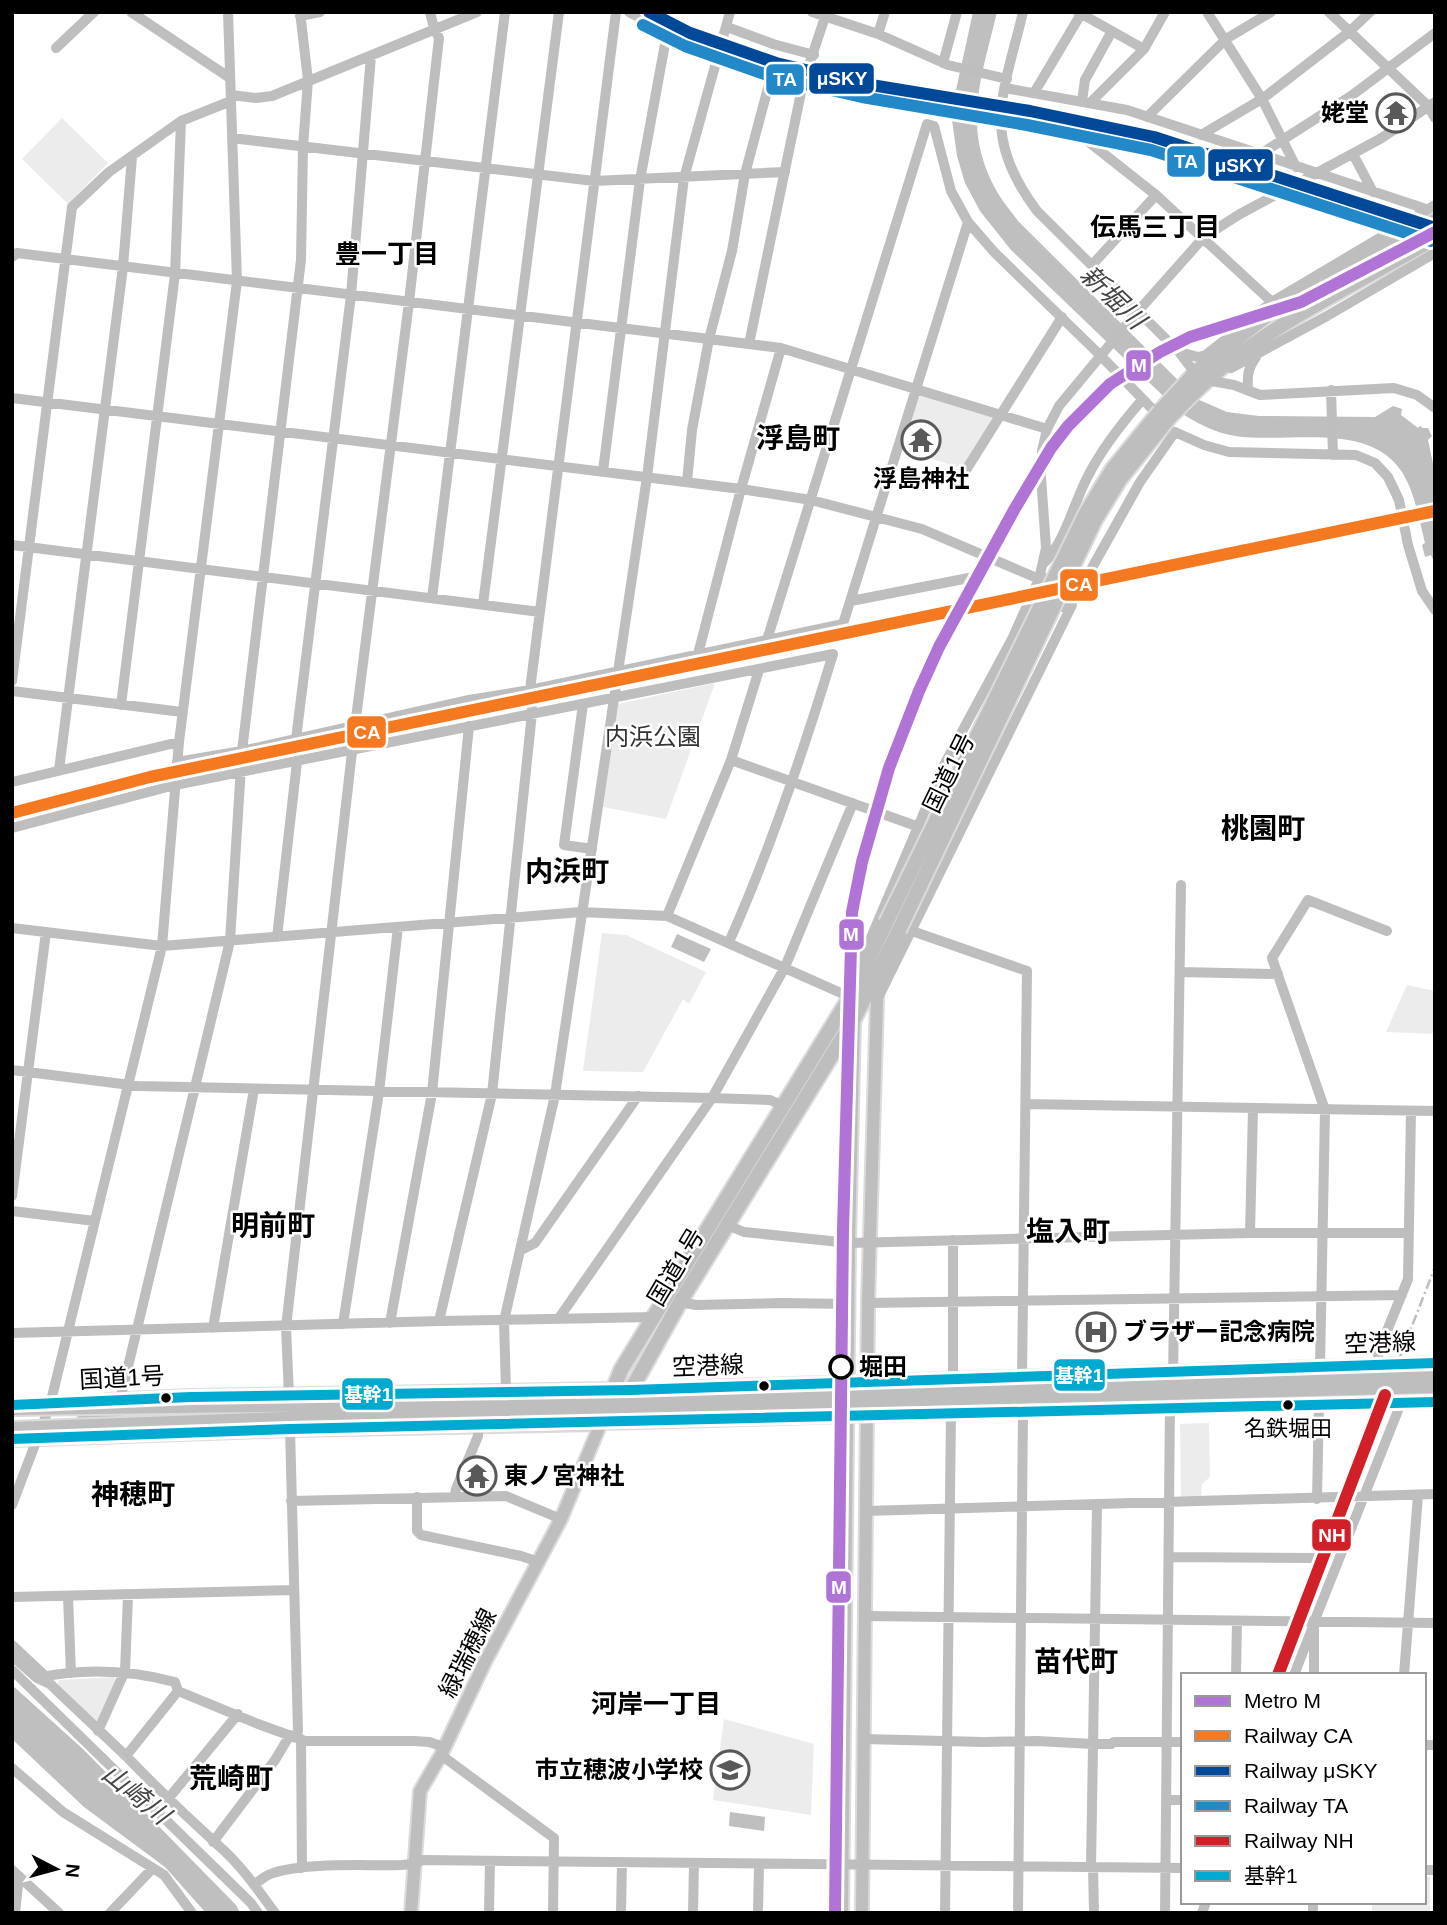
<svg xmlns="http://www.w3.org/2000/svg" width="1447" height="1925" viewBox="0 0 1447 1925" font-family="Arial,'Noto Sans JP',sans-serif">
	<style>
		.green { fill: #ececec }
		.water { fill: #bfbfbf }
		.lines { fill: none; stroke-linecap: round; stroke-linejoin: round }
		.major-casing { stroke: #dbdbdb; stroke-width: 16 }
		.highway-casing { stroke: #dbdbdb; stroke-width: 18 }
		.minor { stroke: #bebebe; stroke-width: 10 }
		.major { stroke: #bebebe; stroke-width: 12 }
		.highway { stroke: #bebebe; stroke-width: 14 }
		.rail { stroke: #bebebe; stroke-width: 2.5; stroke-dasharray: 10 3.5 2 3.5; stroke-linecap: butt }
		.highway-bridge-casing { stroke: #dbdbdb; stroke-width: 18; stroke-linecap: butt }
		.highway-bridge { stroke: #bebebe; stroke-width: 14 }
		.bus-1-casing { stroke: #fff; stroke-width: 16 }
		.bus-1 { stroke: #00a9ce; stroke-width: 10 }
		.rail-1-casing { stroke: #fff; stroke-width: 18 }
		.rail-2-casing { stroke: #fff; stroke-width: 18 }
		.rail-3-casing { stroke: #fff; stroke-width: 18 }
		.rail-4-casing { stroke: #fff; stroke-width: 18 }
		.rail-1 { stroke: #f47921; stroke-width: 12 }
		.rail-2 { stroke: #004898; stroke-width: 12 }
		.rail-3 { stroke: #2388c8; stroke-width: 12 }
		.rail-4 { stroke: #d12027; stroke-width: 12 }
		.metro-1-casing { stroke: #fff; stroke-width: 18 }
		.metro-1 { stroke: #b074d6; stroke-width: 12 }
		.stop-dot { fill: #fff; stroke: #000; stroke-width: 3.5 }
		.bus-dot { fill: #000; stroke: #fff; stroke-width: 2.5 }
		.labels { text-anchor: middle; stroke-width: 5; stroke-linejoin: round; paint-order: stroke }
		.bus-label { font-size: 22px; fill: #000; stroke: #fff }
		.poi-label { font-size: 24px; font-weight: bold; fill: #000; stroke: #fff; text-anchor: end }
		.park-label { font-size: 24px; fill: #333; stroke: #fff }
		.street-label { font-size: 24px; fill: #000; stroke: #fff }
		.stop-label { font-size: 24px; font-weight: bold; fill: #000; stroke: #fff; text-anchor: start }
		.neighbourhood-label { font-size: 26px; font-weight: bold; fill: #000; stroke: #fff }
		.water-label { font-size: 26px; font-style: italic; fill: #444; stroke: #fff }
		.quarter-label { font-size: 28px; font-weight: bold; fill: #000; stroke: #fff }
		.line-badge { stroke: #fff; stroke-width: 2.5 }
		.badge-label { font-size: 19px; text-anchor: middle; font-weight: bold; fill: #fff }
	</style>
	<rect width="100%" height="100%" fill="#fff"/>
	<path class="green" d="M62,118L108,163L68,204L22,159Z
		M921,396L993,418L994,424L963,469L902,449L916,399Z
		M715,683L666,819L603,807L618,704Z
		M602,933L626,935L706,972L689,1004L683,999L643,1072L583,1071Z
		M1407,985L1435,991V1034L1386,1032Z
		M1209,1423L1210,1477L1202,1484L1201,1498L1181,1499L1180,1424Z
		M114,1677L118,1683L100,1720L94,1722L57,1685L59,1680Z
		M724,1719L814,1744L811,1815L713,1800Z
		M1424,1877H1430V1913H1372V1902H1424Z"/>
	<path class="water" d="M973,12H997C982,76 961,127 996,190C1002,201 1011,211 1018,221L1197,399L1227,412L1259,416L1375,417L1393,406L1402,409L1401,415L1418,428L1420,426L1423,428H1428L1432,436L1428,440L1435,473V564L1431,555L1425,557L1422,545L1425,543C1419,519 1415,493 1402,472C1368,420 1288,444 1235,436C1216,433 1198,424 1181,413L1011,250L980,211L965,183L957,156L951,113Z
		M677,934L711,949L704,962L671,947Z
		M12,1685L84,1750L236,1905L240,1913H206L165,1867L84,1807L12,1739Z
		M730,1812L765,1817L764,1831L729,1826Z"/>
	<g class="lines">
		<g class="major-casing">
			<path id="major" d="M701,1387L1435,1363
				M411,1913L420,1791L441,1755L485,1662L561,1519L601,1423L1169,1407L1435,1402
				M842,1913L849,1243L854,1017
				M862,1913L868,1303L877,1000L876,979"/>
		</g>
		<g class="highway-casing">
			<path id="highway" d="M1160,411L1195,373L1221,351L1278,307L1435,221
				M1169,418C1188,399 1206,379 1228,363C1291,314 1366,278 1435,238
				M610,1398L621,1370L850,997L886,923
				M107,1401L191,1397L613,1390
				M85,1419L159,1415L178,1404
				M12,1439L290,1429L601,1423L631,1390L680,1302L854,1019L899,930"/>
		</g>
		<path class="minor" d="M131,12L230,78
			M629,12C687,44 741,63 803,83
			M812,12L878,34L948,65L1007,79
			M1023,12C1003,96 980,135 1037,211L1179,352L1195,373
			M1078,12L1144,49
			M1207,12L1262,99L1296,167
			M1329,12L1428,106L1435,118
			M300,16L320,12
			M727,27L773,44L814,55
			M878,34L885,12
			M56,48L94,12
			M943,63L957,12
			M1005,88L1127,110L1426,209
			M1034,93L1081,14
			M231,95L256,98L272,96L477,12
			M1082,101L1085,80L1112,31
			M1090,103L1144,49L1165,12
			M1147,117L1226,39L1271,12
			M999,118L1125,139L1289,186L1400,225
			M1080,135L1156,195L1272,302
			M1201,135L1262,99L1349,32L1370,12
			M232,138L594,181L785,172
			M1353,154L1373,192
			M1259,155L1351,96L1435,33
			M12,257L17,253L781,348L1047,429
			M1092,265L1156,195
			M749,344L803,83L825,17
			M1180,352L1198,357L1206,355L1272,302L1435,205
			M1231,368L1327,316L1435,253
			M1206,380L1234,385L1260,395L1394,388L1417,395L1435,408
			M1248,390C1247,376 1248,368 1256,357
			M1331,390L1333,455
			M12,398L741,489L811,500L922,529L1039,579L1088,575L1140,482L1175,432L1204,445L1229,452L1356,455L1375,463L1388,477L1399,500L1408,545L1422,591L1435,610
			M966,470L1062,317
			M603,471L640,180L667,33
			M687,482L692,430L709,339L732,251L745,174L772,73
			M12,545L540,612
			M1043,564C1066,541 1073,504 1088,476C1102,448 1122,423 1142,400
			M432,598L505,12
			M851,601L979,576L988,555
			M483,604L559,12
			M767,640L927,124L934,126L951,191L968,222L995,253L1100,355L1160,417
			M698,654L741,489L781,348
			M12,681L72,207L109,172L181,121L231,101
			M12,691L182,712
			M583,704L564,845L592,849
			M121,705L175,274L181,121
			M731,760L919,827
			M177,762L242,751L469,700L530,690L843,624L968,222
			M59,770L123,267L132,157
			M12,782L179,742
			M12,828L175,785L833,654C803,753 771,848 729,942
			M667,916L731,760L759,670
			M12,928L162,946L581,912L667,916L850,997
			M912,931L1027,971L1022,1378
			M277,937L297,762L296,739L351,295L371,56
			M862,959L945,763L1013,637L1039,579L1046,548L1041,477L1042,451L1047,429L1059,406L1132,318L1204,237L1240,214L1380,139L1435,102
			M1180,972L1278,974
			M877,1000L1072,605L1049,608
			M12,1070L138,1086L712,1098L770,1100L784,1106
			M1026,1104L1435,1111
			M12,1196L46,932
			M12,1211L95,1221
			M727,1225L744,1232L849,1243L1250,1233H1407
			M1250,1233L1253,1109
			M953,1240V1380
			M521,1250L535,1243L638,1096
			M680,1302L696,1305L782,1303L849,1304
			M868,1303L1402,1295
			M559,1318L712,1098L785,967L853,803
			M439,1321L655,1317
			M390,1323L432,1093L469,726
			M343,1324L379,1092L398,927
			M213,1328L254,1089
			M12,1333L439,1321L492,1094L532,713L530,690L616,12
			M1378,1365V1353L1408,1279L1411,1111
			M1320,1366L1325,1110L1272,958L1308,900L1387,931
			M1173,1377L1181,885
			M506,1390L504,1321L555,1095L647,477L684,178L730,12
			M289,1396L286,1327L355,726L409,302L439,38L434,28L430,12
			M120,1400L230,941L242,751L301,260L303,147L308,80L300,12
			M290,1429L298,1731L296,1736
			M455,1496L456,1489L478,1436V1425
			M417,1497V1531L421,1535L521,1556L539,1562
			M1317,1499L1319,1403
			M291,1501L506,1496L561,1519
			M12,1505L50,1405L162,946L179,742L237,281L228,12
			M866,1511L1435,1494
			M1169,1557L1317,1558
			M12,1597L293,1590
			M68,1597L71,1673
			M865,1616L1435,1623
			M12,1645L45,1676
			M12,1656L37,1678L50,1684L126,1756L178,1691L258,1724L305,1741H414L429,1742L444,1747
			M12,1670L251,1903L258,1913
			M1236,1675L1237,1621
			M1294,1675L1312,1629
			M1314,1675V1622L1401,1403
			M1404,1675L1418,1495
			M37,1678C83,1668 130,1670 175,1682L178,1691
			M98,1731L125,1671L128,1596
			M301,1739L302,1868
			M863,1739L984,1742L1037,1741L1093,1744H1111L1114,1742H1183
			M1424,1745H1435
			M441,1755L554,1838L553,1913
			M126,1756C156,1787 187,1817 219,1846C241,1865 258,1890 275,1913
			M12,1768L63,1812L164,1875L192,1913
			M168,1799L238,1714
			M1166,1800H1183
			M213,1842L275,1760L290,1735
			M1091,1867L1097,1504
			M1093,1867L1094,1913
			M12,1870L59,1913
			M1424,1870H1435
			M254,1885C260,1880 266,1875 273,1873C305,1862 366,1866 401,1865L414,1864L423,1860L1183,1868
			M1313,1902V1913
			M15,1913L19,1876
			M110,1913L152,1869
			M489,1913L490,1861
			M621,1913L622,1862
			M693,1913L694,1863
			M758,1913L759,1864
			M945,1913L951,1413
			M1018,1913L1023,1411
			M1165,1913L1170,1402
			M1202,1913L1206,1902"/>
		<use href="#major" class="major"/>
		<use href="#highway" class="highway"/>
		<path class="rail" d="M1385,1395L1435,1267"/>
		<g class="highway-bridge-casing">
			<path id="highway-bridge" d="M886,923L1086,513L1112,470L1160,411
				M899,930L1095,520L1120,479L1169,418
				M12,1408L327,1404L1435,1374
				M12,1429L576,1408L1435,1386"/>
		</g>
		<use href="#highway-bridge" class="highway-bridge"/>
		<g class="bus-1-casing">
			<path id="bus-1" d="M12,1405L191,1397L631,1390L1435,1363
				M12,1439L290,1429L1435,1402"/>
		</g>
		<use href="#bus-1" class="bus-1"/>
		<g class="rail-1-casing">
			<path id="rail-1" d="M12,813L150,777L1435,511"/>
		</g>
		<g class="rail-2-casing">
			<path id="rail-2" d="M649,12L690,33L776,63L865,84L1030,111L1154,137L1435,228"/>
		</g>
		<g class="rail-3-casing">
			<path id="rail-3" d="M643,25L685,46L773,77L862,97L1027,125L1151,150L1431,241"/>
		</g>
		<g class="rail-4-casing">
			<path id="rail-4" d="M1278,1675L1385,1395"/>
		</g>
		<use href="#rail-1" class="rail-1"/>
		<use href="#rail-2" class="rail-2"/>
		<use href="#rail-3" class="rail-3"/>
		<use href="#rail-4" class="rail-4"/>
		<g class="metro-1-casing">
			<path id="metro-1" d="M835,1913L843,1230L852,912L862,862L889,768L919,691L939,647L1014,510L1051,448L1068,426L1110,384L1160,352L1190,337L1301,302L1435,232"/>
		</g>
		<use href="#metro-1" class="metro-1"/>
	</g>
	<defs>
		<g id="temple-ring" transform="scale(2.0125)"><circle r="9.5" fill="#fff" stroke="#595959" stroke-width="1.5"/><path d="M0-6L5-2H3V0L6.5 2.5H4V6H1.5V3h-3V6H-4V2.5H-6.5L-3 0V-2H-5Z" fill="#595959"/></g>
		<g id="hospital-ring" transform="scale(2.0125)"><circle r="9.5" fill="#fff" stroke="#595959" stroke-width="1.5"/><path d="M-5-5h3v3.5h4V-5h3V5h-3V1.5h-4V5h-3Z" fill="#595959"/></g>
		<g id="school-ring" transform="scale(2.0125)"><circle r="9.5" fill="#fff" stroke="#595959" stroke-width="1.5"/><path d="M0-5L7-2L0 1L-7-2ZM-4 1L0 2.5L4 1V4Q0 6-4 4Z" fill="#595959"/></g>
	</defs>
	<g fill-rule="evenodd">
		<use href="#temple-ring" x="1396" y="113"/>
		<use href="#temple-ring" x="921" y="440"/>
		<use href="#hospital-ring" x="1096" y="1332"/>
		<use href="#temple-ring" x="477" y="1476"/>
		<use href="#school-ring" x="730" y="1770"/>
	</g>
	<circle class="stop-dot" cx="841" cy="1367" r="11"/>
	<g class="bus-dot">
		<circle cx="764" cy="1386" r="6"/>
		<circle cx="166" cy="1398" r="6"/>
		<circle cx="1288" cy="1405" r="6"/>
	</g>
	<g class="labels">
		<g class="bus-label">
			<text x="1288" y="1436">名鉄堀田</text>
		</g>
		<g class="poi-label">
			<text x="1369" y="121">姥堂</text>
			<text x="921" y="487" text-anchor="middle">浮島神社</text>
			<text x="1123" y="1340" text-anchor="start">ブラザー記念病院</text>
			<text x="504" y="1484" text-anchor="start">東ノ宮神社</text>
			<text x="703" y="1778">市立穂波小学校</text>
		</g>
		<g class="park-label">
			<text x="653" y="745">内浜公園</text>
		</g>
		<g class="street-label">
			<text transform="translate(949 773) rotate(-64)" y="8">国道1号</text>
			<text transform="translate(676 1267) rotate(-59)" y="8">国道1号</text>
			<text transform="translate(1380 1343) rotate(-2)" y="8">空港線</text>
			<text transform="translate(708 1366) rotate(-2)" y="8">空港線</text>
			<text transform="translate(122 1378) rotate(-3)" y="8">国道1号</text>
			<text transform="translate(468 1653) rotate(-63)" y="8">緑瑞穂線</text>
		</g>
		<g class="stop-label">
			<text x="859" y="1375">堀田</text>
		</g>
		<g class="neighbourhood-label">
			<text x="1155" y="236">伝馬三丁目</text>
			<text x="387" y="263">豊一丁目</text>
			<text x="656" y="1713">河岸一丁目</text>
		</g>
		<g class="water-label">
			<text transform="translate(1113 297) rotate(44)" y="9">新堀川</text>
			<text transform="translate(136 1794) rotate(39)" y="9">山崎川</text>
		</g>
		<g class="quarter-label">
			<text x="798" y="448">浮島町</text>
			<text x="1263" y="838">桃園町</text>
			<text x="567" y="881">内浜町</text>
			<text x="273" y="1235">明前町</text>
			<text x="1068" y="1241">塩入町</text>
			<text x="133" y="1504">神穂町</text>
			<text x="1076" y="1671">苗代町</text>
			<text x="231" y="1788">荒崎町</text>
		</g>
	</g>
	<g class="line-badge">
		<rect x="808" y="62" width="67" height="33" rx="7" fill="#004898"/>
		<rect x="765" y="63" width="40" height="33" rx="7" fill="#2388c8"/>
		<rect x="1166" y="145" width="40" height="33" rx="7" fill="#2388c8"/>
		<rect x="1207" y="148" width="67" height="34" rx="7" fill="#004898"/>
		<rect x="1125" y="349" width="27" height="33" rx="7" fill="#b074d6"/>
		<rect x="1059" y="568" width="40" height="34" rx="7" fill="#f47921"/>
		<rect x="346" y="715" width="41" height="34" rx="7" fill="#f47921"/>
		<rect x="838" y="918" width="27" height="33" rx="7" fill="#b074d6"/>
		<rect x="1053" y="1358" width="53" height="34" rx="7" fill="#00a9ce"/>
		<rect x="341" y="1377" width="53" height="34" rx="7" fill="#00a9ce"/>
		<rect x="1311" y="1518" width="41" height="34" rx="7" fill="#d12027"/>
		<rect x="825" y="1570" width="27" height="34" rx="7" fill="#b074d6"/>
	</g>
	<g class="badge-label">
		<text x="842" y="85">μSKY</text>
		<text x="785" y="86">TA</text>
		<text x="1186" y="168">TA</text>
		<text x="1240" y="172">μSKY</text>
		<text x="1139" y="372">M</text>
		<text x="1079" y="591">CA</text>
		<text x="367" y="739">CA</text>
		<text x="851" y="941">M</text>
		<text x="1079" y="1382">基幹1</text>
		<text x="368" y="1401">基幹1</text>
		<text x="1332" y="1542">NH</text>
		<text x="839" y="1594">M</text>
	</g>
	<rect width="1447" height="1925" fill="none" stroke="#000000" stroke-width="28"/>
	<rect x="1181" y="1673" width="245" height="231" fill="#ffffff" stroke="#999999" stroke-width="2"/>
	<rect x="1195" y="1696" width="35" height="10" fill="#b074d6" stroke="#999999" stroke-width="2"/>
	<text x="1244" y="1708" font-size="21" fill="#000000">Metro M</text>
	<rect x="1195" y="1731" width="35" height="10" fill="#f47921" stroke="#999999" stroke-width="2"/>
	<text x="1244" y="1743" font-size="21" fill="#000000">Railway CA</text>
	<rect x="1195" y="1766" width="35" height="10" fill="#004898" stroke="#999999" stroke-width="2"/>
	<text x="1244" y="1778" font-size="21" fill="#000000">Railway μSKY</text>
	<rect x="1195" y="1801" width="35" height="10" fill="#2388c8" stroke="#999999" stroke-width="2"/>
	<text x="1244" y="1813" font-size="21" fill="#000000">Railway TA</text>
	<rect x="1195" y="1836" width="35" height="10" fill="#d12027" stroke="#999999" stroke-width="2"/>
	<text x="1244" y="1848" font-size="21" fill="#000000">Railway NH</text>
	<rect x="1195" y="1871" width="35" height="10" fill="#00a9ce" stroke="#999999" stroke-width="2"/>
	<text x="1244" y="1883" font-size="21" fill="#000000">基幹1</text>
	<g transform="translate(56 1869) rotate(96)" stroke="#ffffff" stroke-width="5" paint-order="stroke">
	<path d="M0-5L12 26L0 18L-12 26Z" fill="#000000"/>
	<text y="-10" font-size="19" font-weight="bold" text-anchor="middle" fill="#000000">N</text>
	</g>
</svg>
